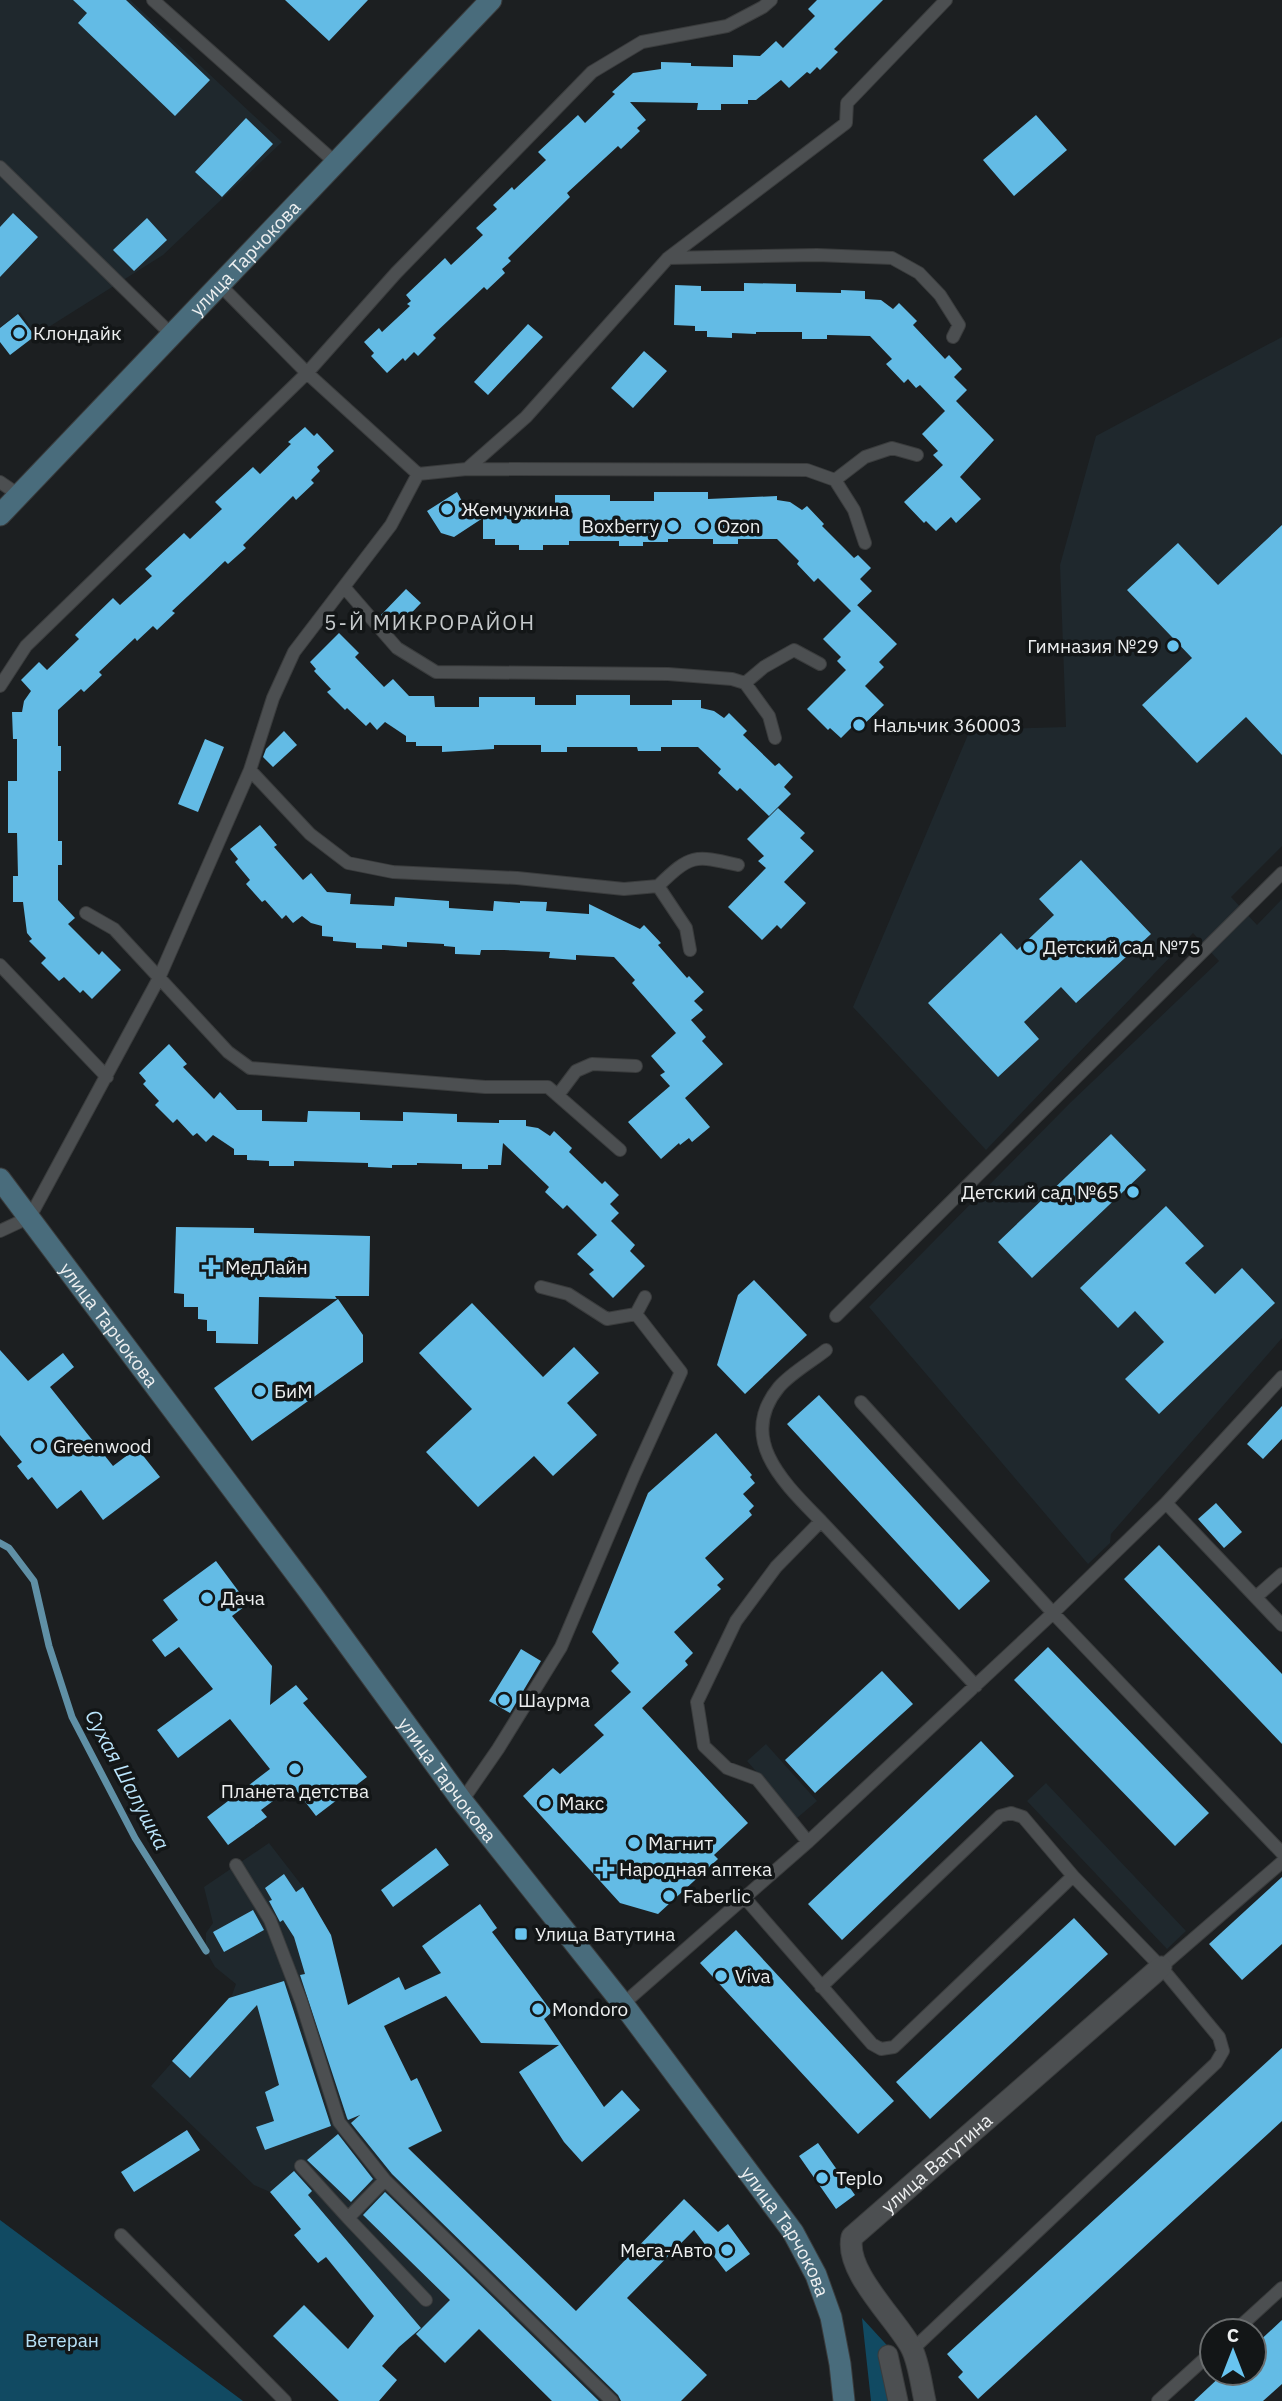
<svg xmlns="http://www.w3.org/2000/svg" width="1282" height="2401" viewBox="0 0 1282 2401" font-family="'IBM Plex Sans',sans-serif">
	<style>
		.built { fill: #1f282d }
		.green { fill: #114a62 }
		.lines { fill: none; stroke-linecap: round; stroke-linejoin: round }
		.stream { stroke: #6090a6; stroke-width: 7 }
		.building { fill: #63bbe5 }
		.service-casing { stroke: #3a3c3d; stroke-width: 14 }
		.pedestrian-casing { stroke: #3a3c3d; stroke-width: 21 }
		.minor-casing { stroke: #3a3c3d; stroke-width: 23 }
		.secondary-casing { stroke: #3a3c3d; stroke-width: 23 }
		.service { stroke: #4c4f51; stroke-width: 12 }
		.pedestrian { stroke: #4c4f51; stroke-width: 19 }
		.minor { stroke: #4c4f51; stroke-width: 21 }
		.secondary { stroke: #496c7c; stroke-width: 21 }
		.poi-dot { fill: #68c4f0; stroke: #131617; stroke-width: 2.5 }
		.labels { text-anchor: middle; stroke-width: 7; stroke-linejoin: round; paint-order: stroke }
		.street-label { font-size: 19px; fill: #edeff0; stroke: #131617 }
		.poi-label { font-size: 19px; fill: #edeff0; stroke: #131617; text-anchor: start }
		.park-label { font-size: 19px; fill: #b7e1f7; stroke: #131617 }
		.neighbourhood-label { font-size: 21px; letter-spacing: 2px; fill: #c5c9cb; stroke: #131617 }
		.water-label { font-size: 21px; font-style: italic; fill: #bce6fd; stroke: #131617 }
	</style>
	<rect width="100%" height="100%" fill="#1c1f21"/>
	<path class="built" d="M0,0H130L282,142L163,255L36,335L20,312L0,327Z
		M1282,337V846L1231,897L1257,925L1282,899V1338L1111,1534L1110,1543L1088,1564L869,1307L1070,1103L1219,961L1193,933L986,1150L853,1007L970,730L1066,727L1060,565L1096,436Z
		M766,1744L817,1801L797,1818L747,1761Z
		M1046,1783L1186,1931L1167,1949L1027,1801Z
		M269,1843L303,1887L328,1930L343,1983L342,2008L408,2147L668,2401H552L479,2329L445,2363L415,2334L399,2347L326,2258L318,2263L294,2235L301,2229L270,2192L254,2185L151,2086L232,1995L236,1984L215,1967L206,1951V1933L213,1923L204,1887Z"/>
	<path class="green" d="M0,2220L243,2401H0Z
		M862,2318L895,2354L908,2401H871Z"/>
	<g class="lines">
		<path class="stream" d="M0,1543L9,1548L34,1581L49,1646L72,1717L135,1838L206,1951"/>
	</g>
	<path class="building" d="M73,0H126L210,80L175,116L78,23L87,13Z
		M285,0H368L329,41Z
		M817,0H883L834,49L838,52L820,70L817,67L810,74L807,72L789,88L781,80L756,100H748V104H721V110H697L698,103L630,102L646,120L637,128L640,131L621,149L618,146L567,193L570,197L508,258L511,261L502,269L505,273L487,290L484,287L433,335L436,338L418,356L414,352L405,361L403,358L387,373L371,356L374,353L364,342L379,328L382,332L410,306L407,304L411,301L406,295L445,258L451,265L483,235L476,228L497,209L493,205L512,187L514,190L546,160L538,152L578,115L585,123L615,94L612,92L633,73L661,69V62L691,63V66L733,67V55L760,56L776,41L783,48L815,16L808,9Z
		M1036,115L1067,150L1014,196L983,160Z
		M246,118L273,144L222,197L195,172Z
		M13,213L38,237L0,277V227Z
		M147,218L167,240L134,271L113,250Z
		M744,283L796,284V292L841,293V290L865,291V299L881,300L893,309L899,303L917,321L913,325L945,359L949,355L962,369L954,377L967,390L956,401L994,440L960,477L981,499L956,523L951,517L936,531L926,521L924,523L904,502L943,465L933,455L938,451L922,434L945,411L920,385L916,388L908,379L904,383L886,364L892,359L870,336L827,335V339H802V332H756V334L732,333V338L707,337V331H695V326L674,325L675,285L701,286V291H744Z
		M18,314L35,336L10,355L0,342V328Z
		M528,324L543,337L488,395L474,382Z
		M644,351L667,371L633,408L611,388Z
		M305,427L314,436L317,433L334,451L317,467L320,471L311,480L314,483L296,500L293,496L243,545L246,548L228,564L225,561L203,582L172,611L175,613L157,630L153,626L137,641L135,638L99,672L102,675L84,692L81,689L58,710V746H61V771H58V841H62V865H58V900L75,918L68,924L99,955L102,951L121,970L92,999L83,990L80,993L64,977L59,981L41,963L46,958L29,941L32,939L27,933L23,902H13V876H18L17,833H8V781H17V739H13L12,712H22L24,701L31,691L21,680L39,662L47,670L79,639L75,635L113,598L120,605L152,576L145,569L184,533L190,539L222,509L215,502L253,467L260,474L291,444L288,442Z
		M457,492L463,503L512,505H555V495H610V501H654V492H708V499L777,496V500L790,502L802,510L807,506L824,524L822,526L854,558L858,555L871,568L860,579L872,591L851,611L818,578L814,582L797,564L799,561L777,539H738V544H713V539H668V542H643V546H619V541H569V545H543V550H519V545H495V539H483V518L454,537L441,533L427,511Z
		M1282,525V755L1246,717L1197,763L1142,705L1192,658L1127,590L1178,543L1218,585Z
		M406,589L421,603L395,630L380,616Z
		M857,605L897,644L879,662L884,667L865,686L884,705L858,730L853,726L841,738L830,728L828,730L807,709L846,670L837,661L841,657L823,639Z
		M339,633L359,653L355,657L384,687L393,679L409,696H434L435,707H479V697H535V705H576V695H630V705H672V700H701V708L714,711L724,718L729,713L747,731L743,735L775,766L779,763L793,777L784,787L791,794L769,816L740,788L737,791L718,773L721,769L698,747H661V751H638L637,747H567V752H541V745H494V749L442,752V746H416V742H406V736L385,722L377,730L370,722L366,726L347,708L345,710L327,692L331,689L314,671L316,669L310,662Z
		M284,731L297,745L273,767L263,757L266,749Z
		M205,739L224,747L198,812L178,804Z
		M778,808L805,833L800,838L814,851L784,882L806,903L781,929L777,925L762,940L728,907L766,868L758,861L764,856L747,839Z
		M260,825L277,845L274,847L303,880L311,873L327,892L351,894L350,904L394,906L395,897L449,901V908L493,911L494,901L520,903V901L547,902L546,911L589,914V904L640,929L644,925L661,943L658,945L687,978L689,976L704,992L694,1001L703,1010L691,1020L706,1037L702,1041L723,1064L685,1098L710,1127L692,1142L689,1138L680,1145L679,1143L661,1159L628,1122L670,1086L660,1075L665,1072L651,1056L676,1033L632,983L635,980L614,957L576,955V960L549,958L550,952L504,950H481L480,955L455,954V947L444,946V944L407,942V947L382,945V949L356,948V943L333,941V937L322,936V926L311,923L302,916L293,923L286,915L282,919L265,900L262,902L246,884L250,880L235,862L238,859L230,849Z
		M1081,860L1151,934L1076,1003L1061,987L1024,1022L1039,1039L998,1077L928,1003L1001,933L1017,950L1054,915L1039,899Z
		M169,1044L187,1064L183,1067L214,1099L220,1092L237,1110H262V1121L307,1122L308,1111L360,1112V1120L403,1121V1112L457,1114V1122L499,1123V1120H526V1126L538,1128L550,1136L554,1131L572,1148L569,1152L602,1184L605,1181L619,1195L610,1204L619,1213L611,1221L635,1245L630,1251L645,1266L613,1298L589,1274L594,1270L577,1254L597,1235L567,1205L563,1209L545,1192L549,1187L503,1143L501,1165H488V1169H462V1164L417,1163V1165H392V1168L368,1167V1163L294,1161V1166H269V1161L247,1160V1155H234V1149L213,1135L206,1142L197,1133L193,1136L177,1119L173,1123L155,1105L159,1101L143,1084L146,1081L139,1073Z
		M1111,1134L1146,1170L1032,1278L998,1242Z
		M1166,1206L1204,1246L1185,1263L1215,1294L1242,1268L1275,1303L1159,1414L1125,1379L1164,1342L1135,1311L1118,1328L1080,1288Z
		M176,1227L254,1228V1233L370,1236L369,1296H335L337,1299L259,1297L258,1344L216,1343V1331H207V1320L198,1319V1307H184V1294L174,1293Z
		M754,1280L807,1335L745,1394L717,1365L738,1295Z
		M338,1299L363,1335V1362L252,1441L214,1388Z
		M472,1303L543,1377L574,1347L599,1373L567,1403L597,1435L553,1476L534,1456L478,1507L426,1452L472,1409L419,1353Z
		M0,1350L28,1381L63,1353L74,1367L50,1387L113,1466L137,1448L160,1477L103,1520L81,1490L57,1509L32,1477L28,1480L17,1466L22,1462L0,1435Z
		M819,1395L990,1581L959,1610L787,1424Z
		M1282,1406V1439L1263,1459L1247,1444Z
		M716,1433L752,1475L750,1477L755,1483L743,1494L754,1506L749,1511L752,1515L705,1558L724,1579L717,1585L721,1589L674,1632L693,1653L685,1661L688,1665L642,1708L748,1823L714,1855L718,1859L658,1914L620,1903L523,1796L553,1768L560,1774L604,1735L594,1725L631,1692L611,1671L619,1663L592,1632L648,1493Z
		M1216,1503L1242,1532L1224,1548L1198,1519Z
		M1159,1545L1282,1674V1744L1124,1579Z
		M216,1561L248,1604L232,1616L272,1666L270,1705L296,1685L308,1699L303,1703L367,1777L316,1816L293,1786L261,1810L267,1817L228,1845L207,1817L270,1769L230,1719L178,1758L157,1730L213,1689L179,1647L165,1657L152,1640L178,1620L163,1600Z
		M1048,1647L1209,1813L1175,1846L1014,1680Z
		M521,1649L541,1661L510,1713L489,1701Z
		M882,1671L913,1704L815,1793L785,1760Z
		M981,1741L1014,1776L842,1940L808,1904Z
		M436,1848L449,1865L393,1907L381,1890Z
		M284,1874L296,1892L303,1887L331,1935L348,2005L399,1977L405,1990L441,1973L422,1946L480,1904L497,1928L492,1932L552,2012L544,2019L604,2107L622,2090L640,2110L582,2162L564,2142L519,2072L559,2045L481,2043L446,1996L384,2026L411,2081L417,2078L442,2131L408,2148L576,2311L684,2199L718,2232L728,2224L750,2254L726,2272L694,2230L627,2298L707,2375L681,2401H621L618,2395L392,2174L351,2123L360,2115L348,2120L347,2118L300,1975L305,1974L294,1937L283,1920L280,1922L269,1901L272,1900L265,1888Z
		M1282,1877V1944L1242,1980L1209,1944Z
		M253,1910L264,1930L224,1952L213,1932Z
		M1074,1918L1108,1954L930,2119L896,2082Z
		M736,1930L894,2101L858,2134L700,1963Z
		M284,1981L331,2126L265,2150L256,2127L274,2121L265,2092L279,2085L257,2005L190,2078L172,2061L229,1998Z
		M1282,2048V2121L978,2399L958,2377L963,2372L947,2354Z
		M187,2130L200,2150L134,2192L121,2172Z
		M338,2134L373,2179L351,2202L307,2160Z
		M818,2143L855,2195L836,2209L799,2156Z
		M294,2171L312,2191L308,2195L421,2328L399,2347L382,2366L397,2380L379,2401H339L273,2336L304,2305L348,2349L374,2316L326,2257L318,2263L294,2235L301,2229L270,2192Z
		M385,2192L599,2401H552L479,2329L445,2363L416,2334L450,2300L363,2215Z
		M1282,2320V2384L1263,2401H1194L1224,2373H1254V2346Z"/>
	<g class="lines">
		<g class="service-casing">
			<path id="service" d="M153,0L336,163
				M0,167L172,335
				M668,258L817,255L892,258L919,273L940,295L959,325L953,337
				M467,469L807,470L835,480L865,457L892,448L917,455
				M418,474L467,469L526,417L668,258L846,123L847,103L946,0
				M835,480L854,510L865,543
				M0,482L19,495
				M344,587L397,648L436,672L668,674L732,679L745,683L769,716L775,738
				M745,683L764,667L794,650L820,664
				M0,686L26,646L307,373L396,273L592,72L642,42L727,26L763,7L771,0
				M250,770L310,834L348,863L393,872L517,878L624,889L658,886L686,928L690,950
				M658,886C691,854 694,855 738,865
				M86,913L114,929L228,1052L250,1068L485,1087H548L620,1150
				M0,965L107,1077
				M558,1095L576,1071L592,1064L636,1066
				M0,1231L30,1217L159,978L250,770L273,698L294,652L391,525L418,474L307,373L219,284
				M541,1287L568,1294L607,1319L636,1314L645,1297
				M836,1316L1282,873
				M861,1402L1053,1613L1282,1853
				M1166,1503L1282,1625
				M821,1521C785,1484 736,1439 779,1387C791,1373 811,1362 826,1350
				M1256,1597L1282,1574
				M462,1801L498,1749L561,1647L635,1473L681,1372L636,1314
				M808,1842L757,1779L727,1768L704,1746L697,1702L736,1621L776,1567L821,1521L976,1686
				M236,1865L270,1920L301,2001L339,2122L385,2180L612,2401
				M745,1898L872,2044L881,2049L894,2047L1073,1876L1023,1817L1011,1813L1000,1816L821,1987
				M1161,1967L1282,1862
				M623,2004L808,1842L1053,1613L1166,1503L1282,1377
				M301,2166L348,2218
				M385,2180L348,2218L426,2300
				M121,2235L285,2401
				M1235,2331L1282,2288
				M913,2349L1216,2063L1223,2051L1219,2037L1161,1967L1073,1876
				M1158,2401L1212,2352"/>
		</g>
		<g class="pedestrian-casing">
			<path id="pedestrian" d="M888,2355L898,2401"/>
		</g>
		<g class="minor-casing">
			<g id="minor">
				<path id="s1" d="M925,2401C921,2384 919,2362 911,2347C896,2319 844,2271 852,2237L1161,1967"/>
			</g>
		</g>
		<g class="secondary-casing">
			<g id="secondary">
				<path id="s2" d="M0,515L491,0"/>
				<path id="s3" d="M0,1179L312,1595L462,1801L623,2004L793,2232L816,2275L831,2317L840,2364L844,2401"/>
			</g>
		</g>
		<use href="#service" class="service"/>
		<use href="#pedestrian" class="pedestrian"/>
		<use href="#minor" class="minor"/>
		<use href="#secondary" class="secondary"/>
	</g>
	<g class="poi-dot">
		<circle cx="19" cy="333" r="7"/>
		<circle cx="447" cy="509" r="7"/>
		<circle cx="673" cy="526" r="7"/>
		<circle cx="703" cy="526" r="7"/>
		<circle cx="1173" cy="646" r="7"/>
		<circle cx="859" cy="725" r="7"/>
		<circle cx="1029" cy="947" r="7"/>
		<circle cx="1133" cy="1192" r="7"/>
		<path d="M207.5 1256.5h7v7h7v7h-7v7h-7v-7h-7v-7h7z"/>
		<circle cx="260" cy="1391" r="7"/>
		<circle cx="39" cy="1446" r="7"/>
		<circle cx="207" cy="1598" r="7"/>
		<circle cx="504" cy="1700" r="7"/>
		<circle cx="295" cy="1769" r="7"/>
		<circle cx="545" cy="1803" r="7"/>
		<circle cx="634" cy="1843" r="7"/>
		<path d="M601.5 1858.5h7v7h7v7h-7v7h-7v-7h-7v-7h7z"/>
		<circle cx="669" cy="1896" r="7"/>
		<rect x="514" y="1927" width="14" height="14" rx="3.5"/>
		<circle cx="721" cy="1976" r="7"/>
		<circle cx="538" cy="2009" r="7"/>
		<circle cx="822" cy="2178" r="7"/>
		<circle cx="727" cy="2250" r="7"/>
	</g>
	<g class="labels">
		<g class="street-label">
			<text dy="7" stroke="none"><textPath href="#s2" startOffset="355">улица Тарчокова</textPath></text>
			<text dy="7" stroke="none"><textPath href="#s3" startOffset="182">улица Тарчокова</textPath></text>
			<text dy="7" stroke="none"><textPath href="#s3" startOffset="749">улица Тарчокова</textPath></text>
			<text dy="7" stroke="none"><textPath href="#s1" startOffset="296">улица Ватутина</textPath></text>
			<text dy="7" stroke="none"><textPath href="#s3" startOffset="1314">улица Тарчокова</textPath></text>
		</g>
		<g class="poi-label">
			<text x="33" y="340">Клондайк</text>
			<text x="461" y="516">Жемчужина</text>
			<text x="659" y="533" text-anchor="end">Boxberry</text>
			<text x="717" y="533">Ozon</text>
			<text x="1159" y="653" text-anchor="end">Гимназия №29</text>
			<text x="873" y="732">Нальчик 360003</text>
			<text x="1043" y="954">Детский сад №75</text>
			<text x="1119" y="1199" text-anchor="end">Детский сад №65</text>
			<text x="225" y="1274">МедЛайн</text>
			<text x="274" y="1398">БиМ</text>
			<text x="53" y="1453">Greenwood</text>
			<text x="221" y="1605">Дача</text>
			<text x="518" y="1707">Шаурма</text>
			<text x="295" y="1798" text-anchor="middle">Планета детства</text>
			<text x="559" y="1810">Макс</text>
			<text x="648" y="1850">Магнит</text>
			<text x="619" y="1876">Народная аптека</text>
			<text x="683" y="1903">Faberlic</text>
			<text x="535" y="1941">Улица Ватутина</text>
			<text x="735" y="1983">Viva</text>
			<text x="552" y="2016">Mondoro</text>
			<text x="836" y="2185">Teplo</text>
			<text x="713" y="2257" text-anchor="end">Мега-Авто</text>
		</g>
		<g class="park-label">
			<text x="62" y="2347">Ветеран</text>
		</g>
		<g class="neighbourhood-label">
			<text x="430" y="630">5-Й МИКРОРАЙОН</text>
		</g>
		<g class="water-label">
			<text transform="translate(127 1780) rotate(62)" y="7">Сухая Шалушка</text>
		</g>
	</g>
	<g transform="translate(1233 2352)"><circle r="33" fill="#131617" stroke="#6a6d6e" stroke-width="2"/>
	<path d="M0-5L12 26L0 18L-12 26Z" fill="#68c4f0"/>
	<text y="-10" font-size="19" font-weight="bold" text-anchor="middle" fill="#edeff0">С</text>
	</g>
</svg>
